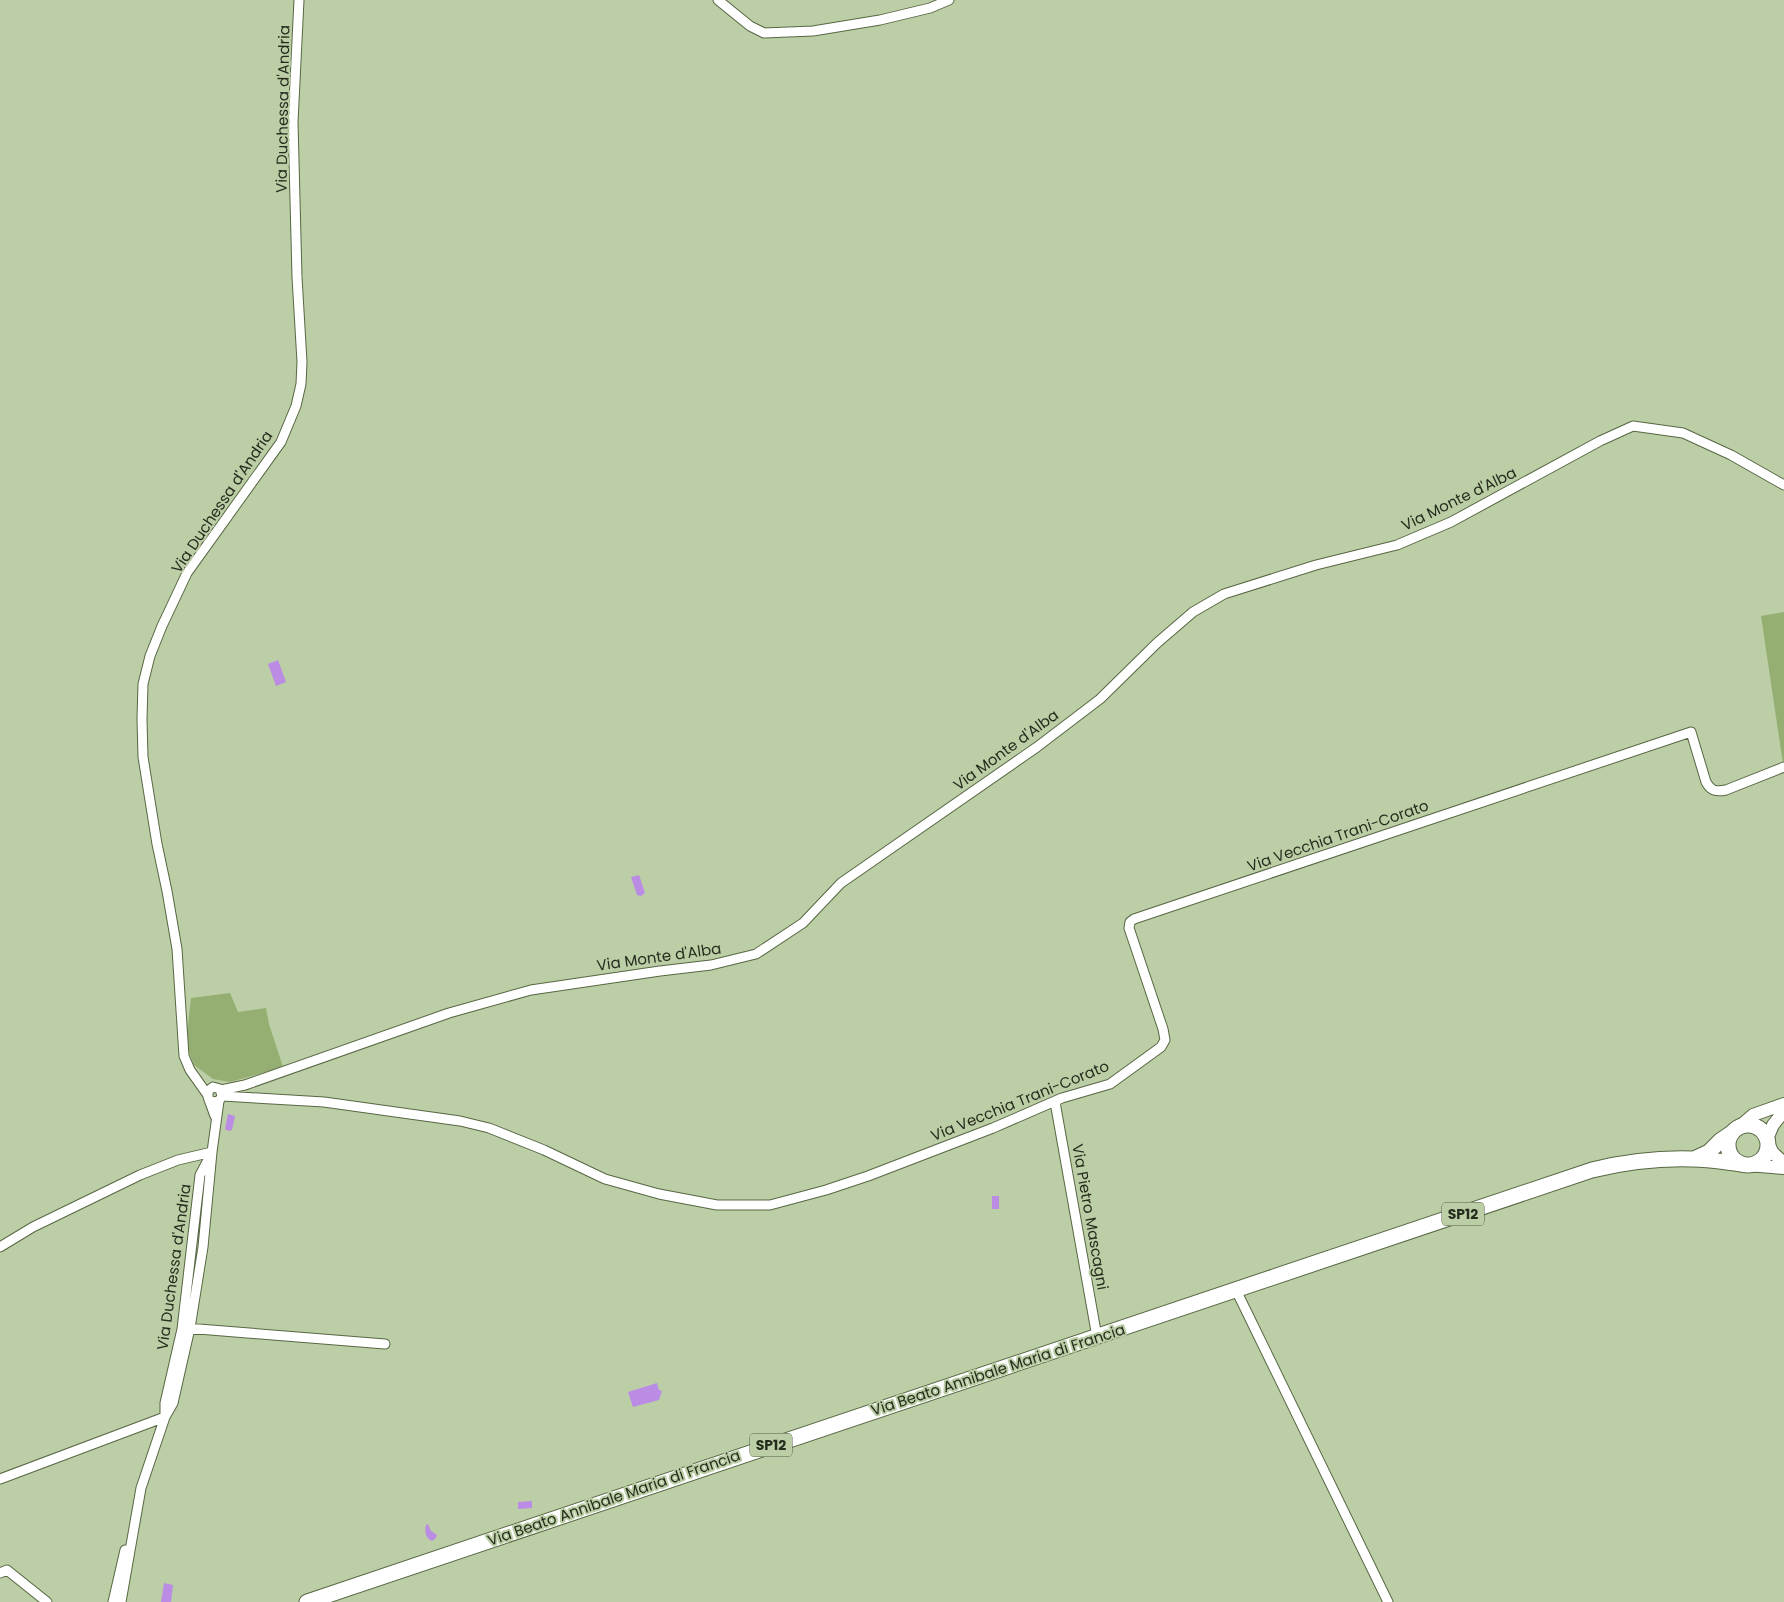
<svg xmlns="http://www.w3.org/2000/svg" width="1784" height="1602" viewBox="0 0 1784 1602" font-family="Poppins,sans-serif">
	<style>
		.green { fill: #94af71 }
		.water { fill: #bb8ce4 }
		.lines { fill: none; stroke-linecap: round; stroke-linejoin: round }
		.minor-casing { stroke: #576743; stroke-width: 11 }
		.secondary-casing { stroke: #576743; stroke-width: 14 }
		.primary-casing { stroke: #576743; stroke-width: 17 }
		.minor { stroke: #fff; stroke-width: 9 }
		.secondary { stroke: #fff; stroke-width: 12 }
		.primary { stroke: #fff; stroke-width: 15 }
		.labels { text-anchor: middle; stroke-width: 4; stroke-linejoin: round; paint-order: stroke }
		.shield { fill: #bccea6; stroke: #535d47; stroke-width: 1 }
		.shield-label { font-size: 14px; font-weight: bold; fill: #262d1e }
		.street-label { font-size: 15px; fill: #262d1e; stroke: #bccea6 }
	</style>
	<rect width="100%" height="100%" fill="#bccea6"/>
	<path class="green" d="M1784,612V763L1783,764L1761,616Z
		M230,993L238,1012L266,1008L269,1024L283,1067L230,1082L213,1079L194,1065L186,1043L191,998Z"/>
	<path class="water" d="M278,660L286,682L276,686L268,664Z
		M639,875L645,893L641,896L637,895L631,877Z
		M228,1114L235,1116L232,1130L228,1131L225,1129Z
		M992,1196H999V1209H992Z
		M657,1383L659,1390L662,1391L659,1400L633,1407L628,1392Z
		M532,1501V1508L518,1509V1502Z
		M428,1524L431,1531L437,1535L436,1538L432,1541C426,1539 424,1531 426,1525Z
		M164,1583L173,1585L171,1602H161Z"/>
	<g class="lines">
		<g class="minor-casing">
			<path id="minor" d="M718,0L750,26L764,33L813,31L880,20L930,8L949,0
				M221,1090L245,1085L449,1013L531,990L660,971L711,965L756,954L803,923L841,883L1037,747L1100,699L1157,643L1193,612L1224,594L1316,565L1397,545L1451,522L1600,441L1633,426L1683,433L1731,455L1784,485
				M207,1094L190,1070L184,1056L177,949L167,891L157,844L143,757L142,719L143,684L150,656L162,626L187,573L281,442L296,406L301,384L302,362L297,277L293,122L299,0
				M222,1096L324,1102L460,1121L489,1128L544,1150L605,1179L659,1194L717,1205H770L826,1190L868,1176L993,1128L1062,1098L1110,1084L1161,1047L1165,1040L1163,1029L1129,928L1130,922L1134,919L1691,732L1706,782C1711,791 1716,792 1726,790L1784,767
				M209,1100L214,1102L219,1101L222,1096L220,1089L213,1087L208,1091V1097L215,1116
				M1055,1102L1097,1337
				M0,1247L33,1227L140,1175L178,1160L212,1152
				M1236,1290L1388,1602
				M186,1328L385,1344
				M165,1417V1403L182,1329L200,1175L210,1156
				M0,1479L165,1417
				M0,1573L7,1570L47,1602
				M113,1602L125,1550
				M121,1602L141,1488L165,1417L173,1403L190,1328L203,1247L212,1152L219,1101"/>
		</g>
		<g class="secondary-casing">
			<path id="secondary" d="M1738,1128L1753,1115L1784,1104
				M1767,1139L1773,1125L1784,1111
				M1768,1144L1773,1153L1784,1163
				M1748,1165L1784,1168"/>
		</g>
		<g class="primary-casing">
			<path id="primary" d="M1728 1145a20 20 0 1 1 40 0a20 20 0 1 1-40 0Z
				M1694,1159L1709,1152L1720,1141L1733,1132
				M307,1602L1592,1170C1625,1162 1658,1158 1692,1159C1709,1159 1725,1162 1742,1164"/>
		</g>
		<use href="#minor" class="minor"/>
		<use href="#secondary" class="secondary"/>
		<use href="#primary" class="primary"/>
	</g>
	<g class="labels">
		<g class="shield">
			<rect x="1442" y="1202.5" width="42" height="23" rx="4"/>
			<rect x="750" y="1433.5" width="42" height="23" rx="4"/>
		</g>
		<g class="shield-label">
			<text x="1463" y="1219">SP12</text>
			<text x="771" y="1450">SP12</text>
		</g>
		<g class="street-label">
			<text transform="translate(283 109) rotate(-89)" y="5">Via Duchessa d'Andria</text>
			<text transform="translate(1459 499) rotate(-26)" y="5">Via Monte d'Alba</text>
			<text transform="translate(222 502) rotate(-56)" y="5">Via Duchessa d'Andria</text>
			<text transform="translate(1006 750) rotate(-36)" y="5">Via Monte d'Alba</text>
			<text transform="translate(1338 836) rotate(-19)" y="5">Via Vecchia Trani-Corato</text>
			<text transform="translate(659 957) rotate(-8)" y="5">Via Monte d'Alba</text>
			<text transform="translate(1020 1101) rotate(-22)" y="5">Via Vecchia Trani-Corato</text>
			<text transform="translate(1090 1217) rotate(80)" y="5">Via Pietro Mascagni</text>
			<text transform="translate(174 1267) rotate(-82)" y="5">Via Duchessa d'Andria</text>
			<text transform="translate(998 1370) rotate(-18)" y="5">Via Beato Annibale Maria di Francia</text>
			<text transform="translate(614 1498) rotate(-19)" y="5">Via Beato Annibale Maria di Francia</text>
		</g>
	</g>
</svg>
